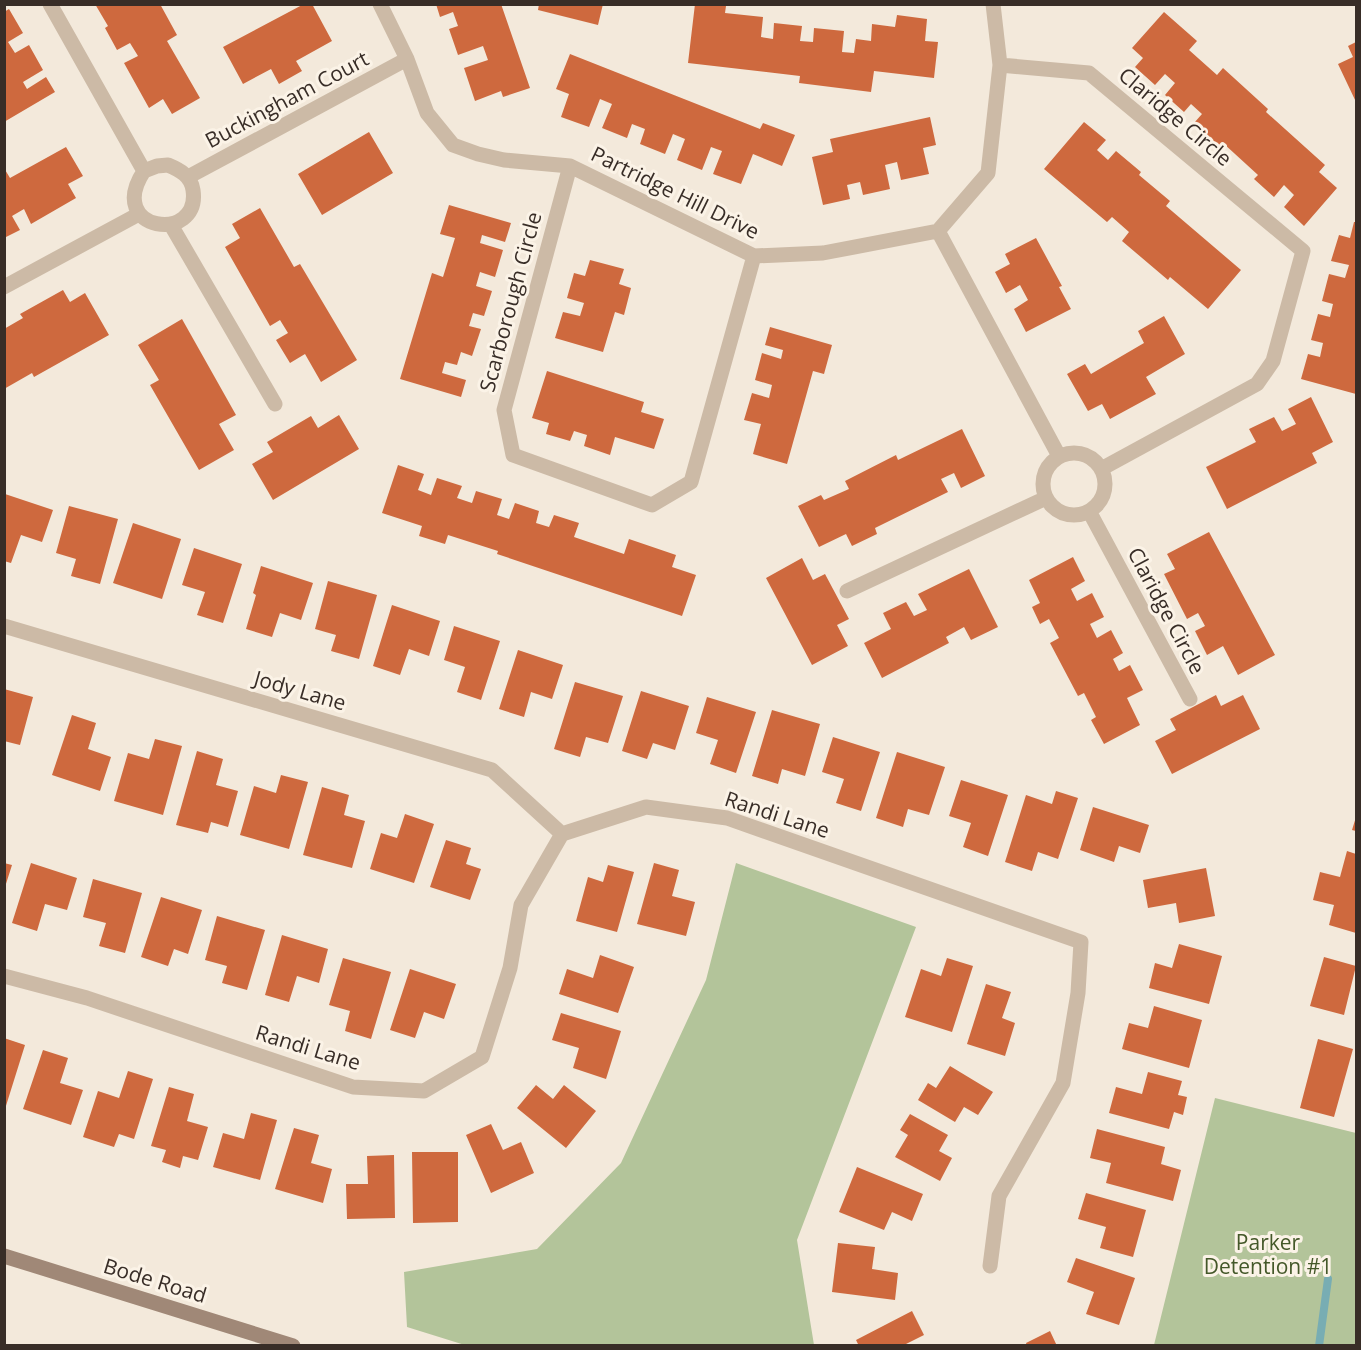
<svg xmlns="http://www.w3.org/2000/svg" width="1361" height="1350" viewBox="0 0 1361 1350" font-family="'Open Sans',sans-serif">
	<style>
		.green { fill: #b3c49a }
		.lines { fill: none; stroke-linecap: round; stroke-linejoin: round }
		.stream { stroke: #78adb3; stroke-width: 8 }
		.building { fill: #ce693e }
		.street { stroke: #ccbaa6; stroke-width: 15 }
		.secondary { stroke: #a08877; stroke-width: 15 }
		.labels { text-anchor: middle; stroke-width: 6; stroke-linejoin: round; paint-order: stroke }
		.street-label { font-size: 21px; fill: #382d27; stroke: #fbf3e7 }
		.park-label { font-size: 21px; fill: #445829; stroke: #fbf3e7 }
	</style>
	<rect width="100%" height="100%" fill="#f3e9db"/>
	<path class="green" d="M736,863L916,927L797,1240L814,1345L468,1346L407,1327L404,1272L537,1249L621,1163L706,980Z
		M1215,1098L1356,1133V1345H1154Z"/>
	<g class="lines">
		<path class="stream" d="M1319,1346L1328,1279"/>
	</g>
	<path class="building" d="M95,4H160L177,35L167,41L200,98L172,114L163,99L149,108L124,63L138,56L130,43L117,50L105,28L108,26Z
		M304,4H312L332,41L296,61L302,71L279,84L271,69L243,84L223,47Z
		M436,4H501L530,88L503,97L501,91L475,101L464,68L488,60L483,46L458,55L449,29L458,26L453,12L440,17Z
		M539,4H603L598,25L538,10Z
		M695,4L726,6L725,13L763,17L761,37L773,39L774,23L802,26L800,41L813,42L814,28L844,31L842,52L854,53L856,39L871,41L872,24L895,27L897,15L927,19L925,41L938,42L934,78L874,71L871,92L799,83L800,76L688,63Z
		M9,9L23,33L8,42L15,53L29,45L43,70L23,82L27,89L46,77L55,92L4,122V12Z
		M1164,12L1197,41L1189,50L1217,75L1223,68L1268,109L1266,112L1325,165L1319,172L1337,188L1304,226L1284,207L1294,195L1284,185L1274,197L1254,179L1258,175L1223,143L1219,146L1194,123L1202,114L1191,104L1184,112L1165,95L1175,83L1165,74L1155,85L1135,67L1143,58L1132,48Z
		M1356,42V102L1338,64L1353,57L1348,46Z
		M570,54L760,129L763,123L795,135L782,166L753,154L741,184L713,174L722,151L711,147L702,170L677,160L685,139L673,134L665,154L640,144L645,129L632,124L627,138L602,128L612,104L600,99L589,127L561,117L569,94L556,89Z
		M930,117L936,145L923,148L929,174L901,180L897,162L885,165L890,189L863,195L860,182L847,185L850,199L823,205L812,157L833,152L830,139Z
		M1084,122L1106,140L1097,150L1108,160L1116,151L1141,172L1139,175L1170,201L1166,206L1241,270L1208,309L1170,277L1168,280L1122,241L1129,232L1112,217L1107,222L1044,169Z
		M369,132L393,173L322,215L298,174Z
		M66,147L83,176L68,184L76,198L31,224L24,209L12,216L20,230L4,238V168L10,178Z
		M449,205L511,223L505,242L482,235L480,243L503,250L495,277L480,272L476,286L492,291L484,316L473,313L469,326L481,329L472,356L461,352L457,365L445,362L442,373L466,380L461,397L400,379L432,273L443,277L455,238L440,234Z
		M260,208L294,267L300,264L357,360L321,382L305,354L290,363L276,340L288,333L280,320L270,326L225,247L240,238L232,224Z
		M1354,222H1356V394L1301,379L1308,354L1320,357L1323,343L1311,340L1318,314L1330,317L1333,304L1322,301L1329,274L1345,278L1349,265L1331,261L1339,235L1350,238Z
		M1036,238L1062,286L1059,287L1071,309L1026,332L1014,309L1028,300L1020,285L1006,293L995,272L1010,264L1005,254Z
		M590,260L624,269L619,284L631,288L624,315L615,312L603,352L555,338L563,312L580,316L584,303L567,298L574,273L585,276Z
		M63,290L70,302L85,293L109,335L34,377L32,373L4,389V329L23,318L20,314Z
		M1164,316L1185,354L1146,377L1156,394L1110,419L1102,404L1088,411L1067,374L1085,364L1091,374L1144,343L1138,331Z
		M182,319L236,415L219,424L234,450L199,470L150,385L159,380L138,345Z
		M770,327L832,345L824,374L813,371L787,464L753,454L761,424L744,420L752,393L769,398L772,385L755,380L762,353L781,359L783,350L765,345Z
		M547,371L644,402L641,412L664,419L654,449L615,437L610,455L584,446L587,435L574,431L570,441L546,434L549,423L532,418Z
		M1311,397L1333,442L1312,453L1317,463L1227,509L1206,467L1256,442L1249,429L1274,417L1282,431L1296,424L1288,409Z
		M339,415L359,449L273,500L252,464L273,452L267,442L311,416L318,428Z
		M962,429L985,476L961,488L954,473L941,479L948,492L875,528L877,534L852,546L846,534L819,547L798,506L821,495L824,500L849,489L845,481L896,455L898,460Z
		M398,465L424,474L418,490L431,495L437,478L462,486L457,498L472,503L476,491L502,499L497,515L509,519L515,503L539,511L536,523L549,527L554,515L579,523L574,537L624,554L629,539L676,555L672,567L696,575L682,616L497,554L498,551L448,535L445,544L419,536L422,526L382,513Z
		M5,494L53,510L42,542L21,535L11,563L4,561Z
		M69,506L118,519L100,584L71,576L76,559L56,553Z
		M133,523L181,539L162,599L113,583Z
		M1209,532L1275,655L1238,675L1223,646L1207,655L1195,631L1205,626L1198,613L1187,619L1164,574L1175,569L1167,554Z
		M194,548L242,564L223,623L197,615L205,592L182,585Z
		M1073,557L1085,581L1071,589L1077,601L1092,593L1104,617L1090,624L1097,638L1111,630L1123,653L1113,659L1119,671L1130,665L1143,690L1127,698L1140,725L1104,744L1091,720L1096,717L1084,693L1078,696L1050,643L1059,638L1049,619L1040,624L1032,607L1040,603L1029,580Z
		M802,558L813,580L825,574L849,619L837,625L848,646L812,665L766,578Z
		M261,566L313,583L301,620L280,613L272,637L246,629L256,595L253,593Z
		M969,569L998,627L971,640L964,627L946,637L949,643L882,678L864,643L891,629L883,613L906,602L914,616L927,610L918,594Z
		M328,581L377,595L359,659L331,651L336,635L315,629Z
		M392,605L440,621L429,656L409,649L400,675L373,666Z
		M454,626L500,641L481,700L457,692L465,667L444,660Z
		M518,650L563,665L552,699L531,692L524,717L499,709Z
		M575,682L623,696L608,743L586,737L580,757L554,749Z
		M4,689L33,697L20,745L4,741Z
		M641,691L689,706L675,750L653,743L647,759L622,751Z
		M1216,695L1221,706L1243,695L1260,729L1172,774L1155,741L1176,730L1170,719Z
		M707,697L756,712L736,773L710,764L718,740L696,733Z
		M772,710L820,724L805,776L782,769L778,784L752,776Z
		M72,715L96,723L88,749L111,757L100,791L52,775Z
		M833,737L880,752L861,811L836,803L844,779L822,772Z
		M155,739L182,746L163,815L114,801L128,753L149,759Z
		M197,751L223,759L216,785L238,791L228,827L211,822L208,833L176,825Z
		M897,752L945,767L929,815L908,809L903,827L876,818Z
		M281,775L308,782L289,849L240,835L254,786L276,793Z
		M961,780L1008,795L988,856L963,847L971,823L949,816Z
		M322,787L349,795L344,815L365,821L352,868L303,855Z
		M1056,791L1078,798L1058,859L1038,852L1032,871L1005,862L1026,795L1052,804Z
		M1093,807L1149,825L1140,853L1119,846L1114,862L1080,850Z
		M405,814L434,824L414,883L370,869L381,833L397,838Z
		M1356,817V831L1352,830Z
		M446,840L471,848L466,864L481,869L470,900L430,887Z
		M1347,851L1356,854V933L1329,925L1334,905L1313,900L1320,872L1340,877Z
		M4,863L12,865L5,887H4Z
		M31,863L77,878L67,910L45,904L37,931L12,923Z
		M654,863L679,870L672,896L695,902L686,936L637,924Z
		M608,865L634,872L617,932L576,921L588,877L603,882Z
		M1206,868L1215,916L1179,923L1176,903L1148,908L1143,880Z
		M93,879L142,893L125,953L99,946L106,923L83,917Z
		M161,897L202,910L188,954L174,949L168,966L141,957Z
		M217,916L265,930L247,990L222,983L227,966L205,960Z
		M282,935L328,949L319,983L297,976L289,1002L265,995Z
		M1179,944L1222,956L1209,1004L1149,988L1155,963L1172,968Z
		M600,955L634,967L618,1013L559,994L567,969L593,978Z
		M1324,957L1356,966L1344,1015L1310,1006Z
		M343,958L391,972L371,1039L345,1031L350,1011L329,1005Z
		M947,958L973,966L952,1032L905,1017L921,969L941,976Z
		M410,969L456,984L444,1019L424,1012L415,1038L390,1030Z
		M986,984L1011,992L1002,1018L1015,1023L1005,1056L967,1044Z
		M1154,1006L1202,1020L1189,1068L1122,1049L1129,1023L1148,1028Z
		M561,1013L621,1031L606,1079L573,1068L579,1048L552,1040Z
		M4,1038L25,1045L5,1109L4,1108Z
		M1318,1039L1353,1049L1334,1117L1300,1108Z
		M43,1050L68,1058L60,1083L83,1090L71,1125L23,1109Z
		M950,1066L993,1092L978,1115L964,1107L955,1122L918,1100L928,1083L936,1088Z
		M128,1071L153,1079L134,1139L119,1134L114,1147L83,1137L98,1091L119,1098Z
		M1148,1072L1182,1081L1178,1095L1187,1097L1183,1115L1174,1112L1169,1129L1109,1113L1116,1087L1142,1094Z
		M536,1085L553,1099L564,1085L596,1111L566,1148L517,1108Z
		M169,1087L194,1094L187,1121L208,1127L198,1160L183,1156L180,1168L162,1162L166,1150L151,1146Z
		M251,1113L277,1120L260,1180L213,1167L223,1133L244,1139Z
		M910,1114L948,1135L939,1151L952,1158L940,1181L895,1157L908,1135L900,1130Z
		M491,1124L503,1150L521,1142L534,1173L491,1193L466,1135Z
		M294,1128L319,1135L311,1163L332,1169L323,1203L275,1189Z
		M1097,1129L1165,1147L1161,1164L1181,1170L1173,1201L1106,1183L1111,1163L1090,1158Z
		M412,1152H458V1222L413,1223Z
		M394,1155L395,1218L347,1219L346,1184H368L367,1156Z
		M857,1167L923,1194L912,1221L892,1212L884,1230L839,1212Z
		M1086,1193L1146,1210L1133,1257L1100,1248L1106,1227L1078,1219Z
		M838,1243L875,1247L872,1269L898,1273L895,1300L832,1292Z
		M1076,1258L1135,1278L1119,1325L1086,1314L1094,1292L1067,1282Z
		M912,1311L924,1335L902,1346H859L856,1340Z
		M1050,1331L1057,1346H1027L1026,1343Z"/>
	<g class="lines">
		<path class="street" d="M50,4L144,171
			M380,4L407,59L427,113L453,145L478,154L504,160L570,166L754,256L823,253L938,231L988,173L1000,65L993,4
			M1000,65L1089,73L1303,251L1273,361L1257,384L1101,469
			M168,165C180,170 191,176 193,190C201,244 104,232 144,171L157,166Z
			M570,166L504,410L513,455L652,505L691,482L754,256
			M188,177L407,59
			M171,225L275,404
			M938,231L1059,456
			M4,287L139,214
			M1043 484a31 31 0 1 1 62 0a31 31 0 1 1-62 0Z
			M1089,511L1190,699
			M847,591L1046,498
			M4,626L492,770L562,834
			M4,976L87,998L353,1087L424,1091L482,1057L510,968L521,905L562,834L646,807L727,818L1081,942L1078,993L1063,1083L999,1196L990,1266"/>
		<path class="secondary" d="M4,1256L293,1346"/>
	</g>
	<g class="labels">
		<g class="street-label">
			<text transform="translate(287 100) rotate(-28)" y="7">Buckingham Court</text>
			<text transform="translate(1175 117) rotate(40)" y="7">Claridge Circle</text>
			<text transform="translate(675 193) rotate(26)" y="7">Partridge Hill Drive</text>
			<text transform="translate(511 302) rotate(-75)" y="7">Scarborough Circle</text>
			<text transform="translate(1166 611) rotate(62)" y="7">Claridge Circle</text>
			<text transform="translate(300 691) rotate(16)" y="7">Jody Lane</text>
			<text transform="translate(777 815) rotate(18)" y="7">Randi Lane</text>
			<text transform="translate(308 1048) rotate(17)" y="7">Randi Lane</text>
			<text transform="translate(155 1281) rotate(17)" y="7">Bode Road</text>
		</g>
		<g class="park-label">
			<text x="1268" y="1250">Parker<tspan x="1268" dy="24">Detention #1</tspan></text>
		</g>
	</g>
	<rect width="1361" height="1350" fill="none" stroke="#382d27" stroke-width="12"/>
</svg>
